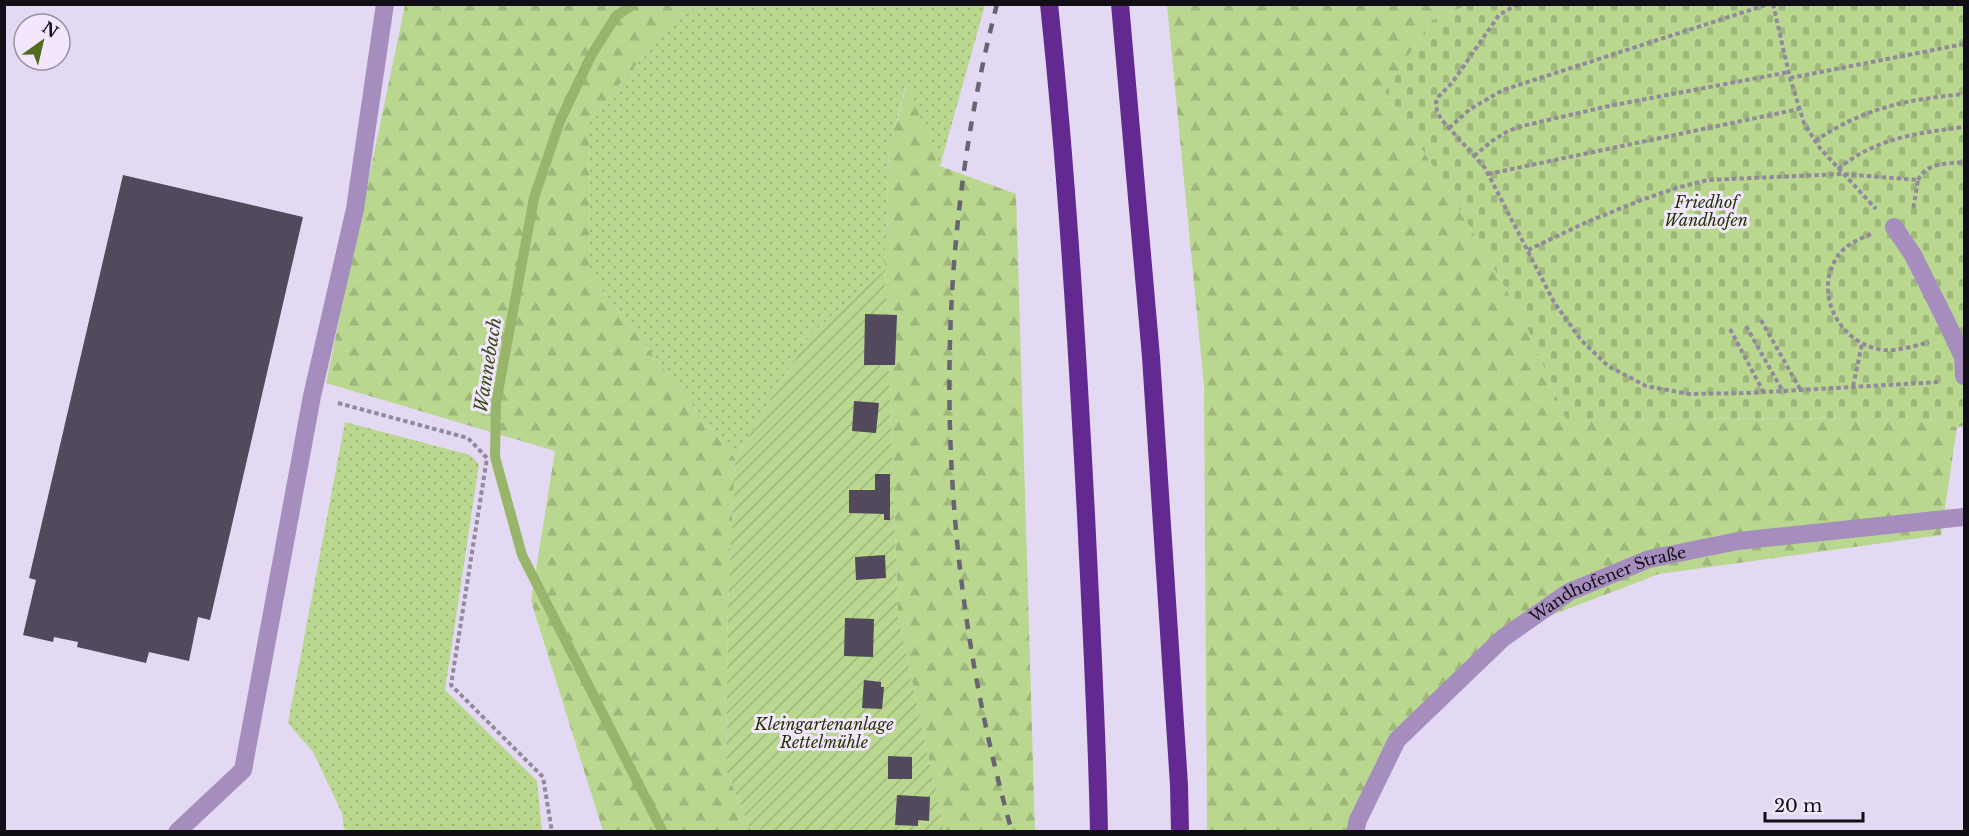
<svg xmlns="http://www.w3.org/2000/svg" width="1969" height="836" viewBox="0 0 1969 836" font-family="'Libre Baskerville',serif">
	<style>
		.grass { fill: url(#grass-dots) }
		.forest { fill: url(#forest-firs) }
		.cemetery { fill: url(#cemetery-stones) }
		.garden { fill: url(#garden-furrows) }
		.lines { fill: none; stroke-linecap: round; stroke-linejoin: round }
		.stream { stroke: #98b56b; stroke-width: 10 }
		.building { fill: #52495d }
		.path { stroke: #928a9c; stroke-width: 4; stroke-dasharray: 4.5 3; stroke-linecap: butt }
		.lane { stroke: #a58ebe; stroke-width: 18 }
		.street { stroke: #a58ebe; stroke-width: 18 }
		.highway { stroke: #632991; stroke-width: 18 }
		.rail { stroke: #6a6372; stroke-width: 4.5; stroke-dasharray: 10 10; stroke-linecap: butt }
		.labels { text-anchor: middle; stroke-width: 6; stroke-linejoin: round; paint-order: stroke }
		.park-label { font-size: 16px; font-style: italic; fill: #243500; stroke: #f2e7ff }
		.street-label { font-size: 16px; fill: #120e16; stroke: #f2e7ff }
		.water-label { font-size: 18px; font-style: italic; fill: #374a14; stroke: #f2e7ff }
	</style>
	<defs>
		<pattern id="grass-dots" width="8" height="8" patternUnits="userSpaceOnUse" patternTransform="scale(1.5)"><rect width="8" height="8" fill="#bad790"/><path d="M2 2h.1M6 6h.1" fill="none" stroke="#9fb77b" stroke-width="1.8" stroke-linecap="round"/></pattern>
		<pattern id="forest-firs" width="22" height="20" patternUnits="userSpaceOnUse" patternTransform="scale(1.5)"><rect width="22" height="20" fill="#bad790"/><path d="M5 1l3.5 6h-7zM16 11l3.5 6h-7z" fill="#9fb77b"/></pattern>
		<pattern id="cemetery-stones" width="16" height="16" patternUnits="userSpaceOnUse" patternTransform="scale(1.5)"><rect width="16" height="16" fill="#bad790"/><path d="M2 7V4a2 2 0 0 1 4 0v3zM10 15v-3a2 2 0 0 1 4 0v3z" fill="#9fb77b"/></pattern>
		<pattern id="garden-furrows" width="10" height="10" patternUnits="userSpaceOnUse" patternTransform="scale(1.5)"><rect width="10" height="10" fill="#bad790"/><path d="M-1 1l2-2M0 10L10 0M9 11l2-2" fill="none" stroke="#9fb77b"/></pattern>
	</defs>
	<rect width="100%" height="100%" fill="#e4d9f2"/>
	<path class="grass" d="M701,5H985L940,166L906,85L889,147L885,270L809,336L735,459L590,275L589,120L678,16Z
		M345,422L470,455L479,464L445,690L537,781L542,831H348L344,829L342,813L313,752L288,723Z"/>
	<path class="forest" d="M405,5H701L678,16L589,120L590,275L735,459L728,602L726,770L751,831H603L531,601L555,451L326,383Z
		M1167,5H1467L1431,21L1385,92L1446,186L1524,320L1566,419L1920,418L1957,427L1941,535L1659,574L1505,633L1389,746L1360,831H1207L1204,386Z
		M907,84L940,166L1016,194L1035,831H944L898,615L885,270L889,147Z"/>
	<path class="cemetery" d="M1467,5H1964V426L1957,427L1920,418L1566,419L1524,320L1446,186L1385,92L1431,21Z"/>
	<path class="garden" d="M885,270L898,615L944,831H751L726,770L728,602L735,459L809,336Z"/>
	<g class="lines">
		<path class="stream" d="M634,4L616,16L592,54L560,121L534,198L496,403L495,457L522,555L663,832"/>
	</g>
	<path class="building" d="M123,175L303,217L210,620L198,617L189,661L149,652L146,663L77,647L78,642L54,637L53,642L23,635L36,580L29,578Z
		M865,314L897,315L895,365H864Z
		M854,401L879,403L876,433L852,431Z
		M875,474H890V520H884V514L849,513V490H875Z
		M885,555L886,578L856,580L855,557Z
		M845,618L874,619L873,657L844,656Z
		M864,680L881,682V687H884L882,709L862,708Z
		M888,756L912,757V779H888Z
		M897,795L930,797L929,821L918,820V826L895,825Z"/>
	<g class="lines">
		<path class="path" d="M1518,4L1499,15L1452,83L1439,96L1436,102L1437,111L1441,119L1485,168L1554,302L1581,340L1608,366L1646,386L1689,394L1748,393L1939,382
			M1773,4L1790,78L1804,123L1819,147L1876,209
			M1790,78L1964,44
			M1449,128L1470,109L1503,90L1769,4
			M1815,141C1866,107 1905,100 1964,94
			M1474,156L1492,141L1508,131L1522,126L1609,106L1789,72
			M1838,169C1876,138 1917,133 1964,127
			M1488,174L1799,109
			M1918,180C1927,162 1946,164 1964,162
			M1871,234C1859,239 1848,244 1840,253C1811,290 1838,345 1884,350C1898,351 1915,346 1929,342
			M1528,250L1587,222L1639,201L1676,188L1708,180L1842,174L1918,180L1913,210
			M1761,320L1800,389
			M1746,326L1782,390
			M1730,329L1763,391
			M1853,386L1862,344
			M338,403L468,438L487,458L451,685L543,777L552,832"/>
		<path class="lane" d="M1894,227L1913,255L1944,317L1963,357L1964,376
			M177,832L243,770L312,396L355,209L385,4"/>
		<path class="street" id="s1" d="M1355,832L1358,820L1397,740L1503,638L1569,592L1649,559L1738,541L1964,517"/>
		<path class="highway" d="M1049,4C1067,174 1077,344 1086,515C1091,620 1097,726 1099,832
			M1120,4L1151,357L1179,785L1180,832"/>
		<path class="rail" d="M997,4C927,275 936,563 1012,832"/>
	</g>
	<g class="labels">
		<g class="park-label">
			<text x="1706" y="208">Friedhof<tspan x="1706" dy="18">Wandhofen</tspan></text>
			<text x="824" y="730">Kleingartenanlage<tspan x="824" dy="18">Rettelmühle</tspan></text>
		</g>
		<g class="street-label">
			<text dy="6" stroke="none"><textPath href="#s1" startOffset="368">Wandhofener Straße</textPath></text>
		</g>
		<g class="water-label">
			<text transform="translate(488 365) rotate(-81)" y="6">Wannebach</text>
		</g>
	</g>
	<rect width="1969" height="836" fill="none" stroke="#120e16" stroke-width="12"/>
	<g transform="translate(42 42) rotate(34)"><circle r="28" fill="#f2e7ff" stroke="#9890a2" stroke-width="1.5"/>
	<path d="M0-4.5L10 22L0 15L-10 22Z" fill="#526c1e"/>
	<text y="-9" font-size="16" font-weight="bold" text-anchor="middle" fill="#120e16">N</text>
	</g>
	<path d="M1765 812v9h98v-9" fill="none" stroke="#120e16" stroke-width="3"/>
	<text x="1774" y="812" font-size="18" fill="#120e16" stroke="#f2e7ff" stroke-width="4.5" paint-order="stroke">20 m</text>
</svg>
